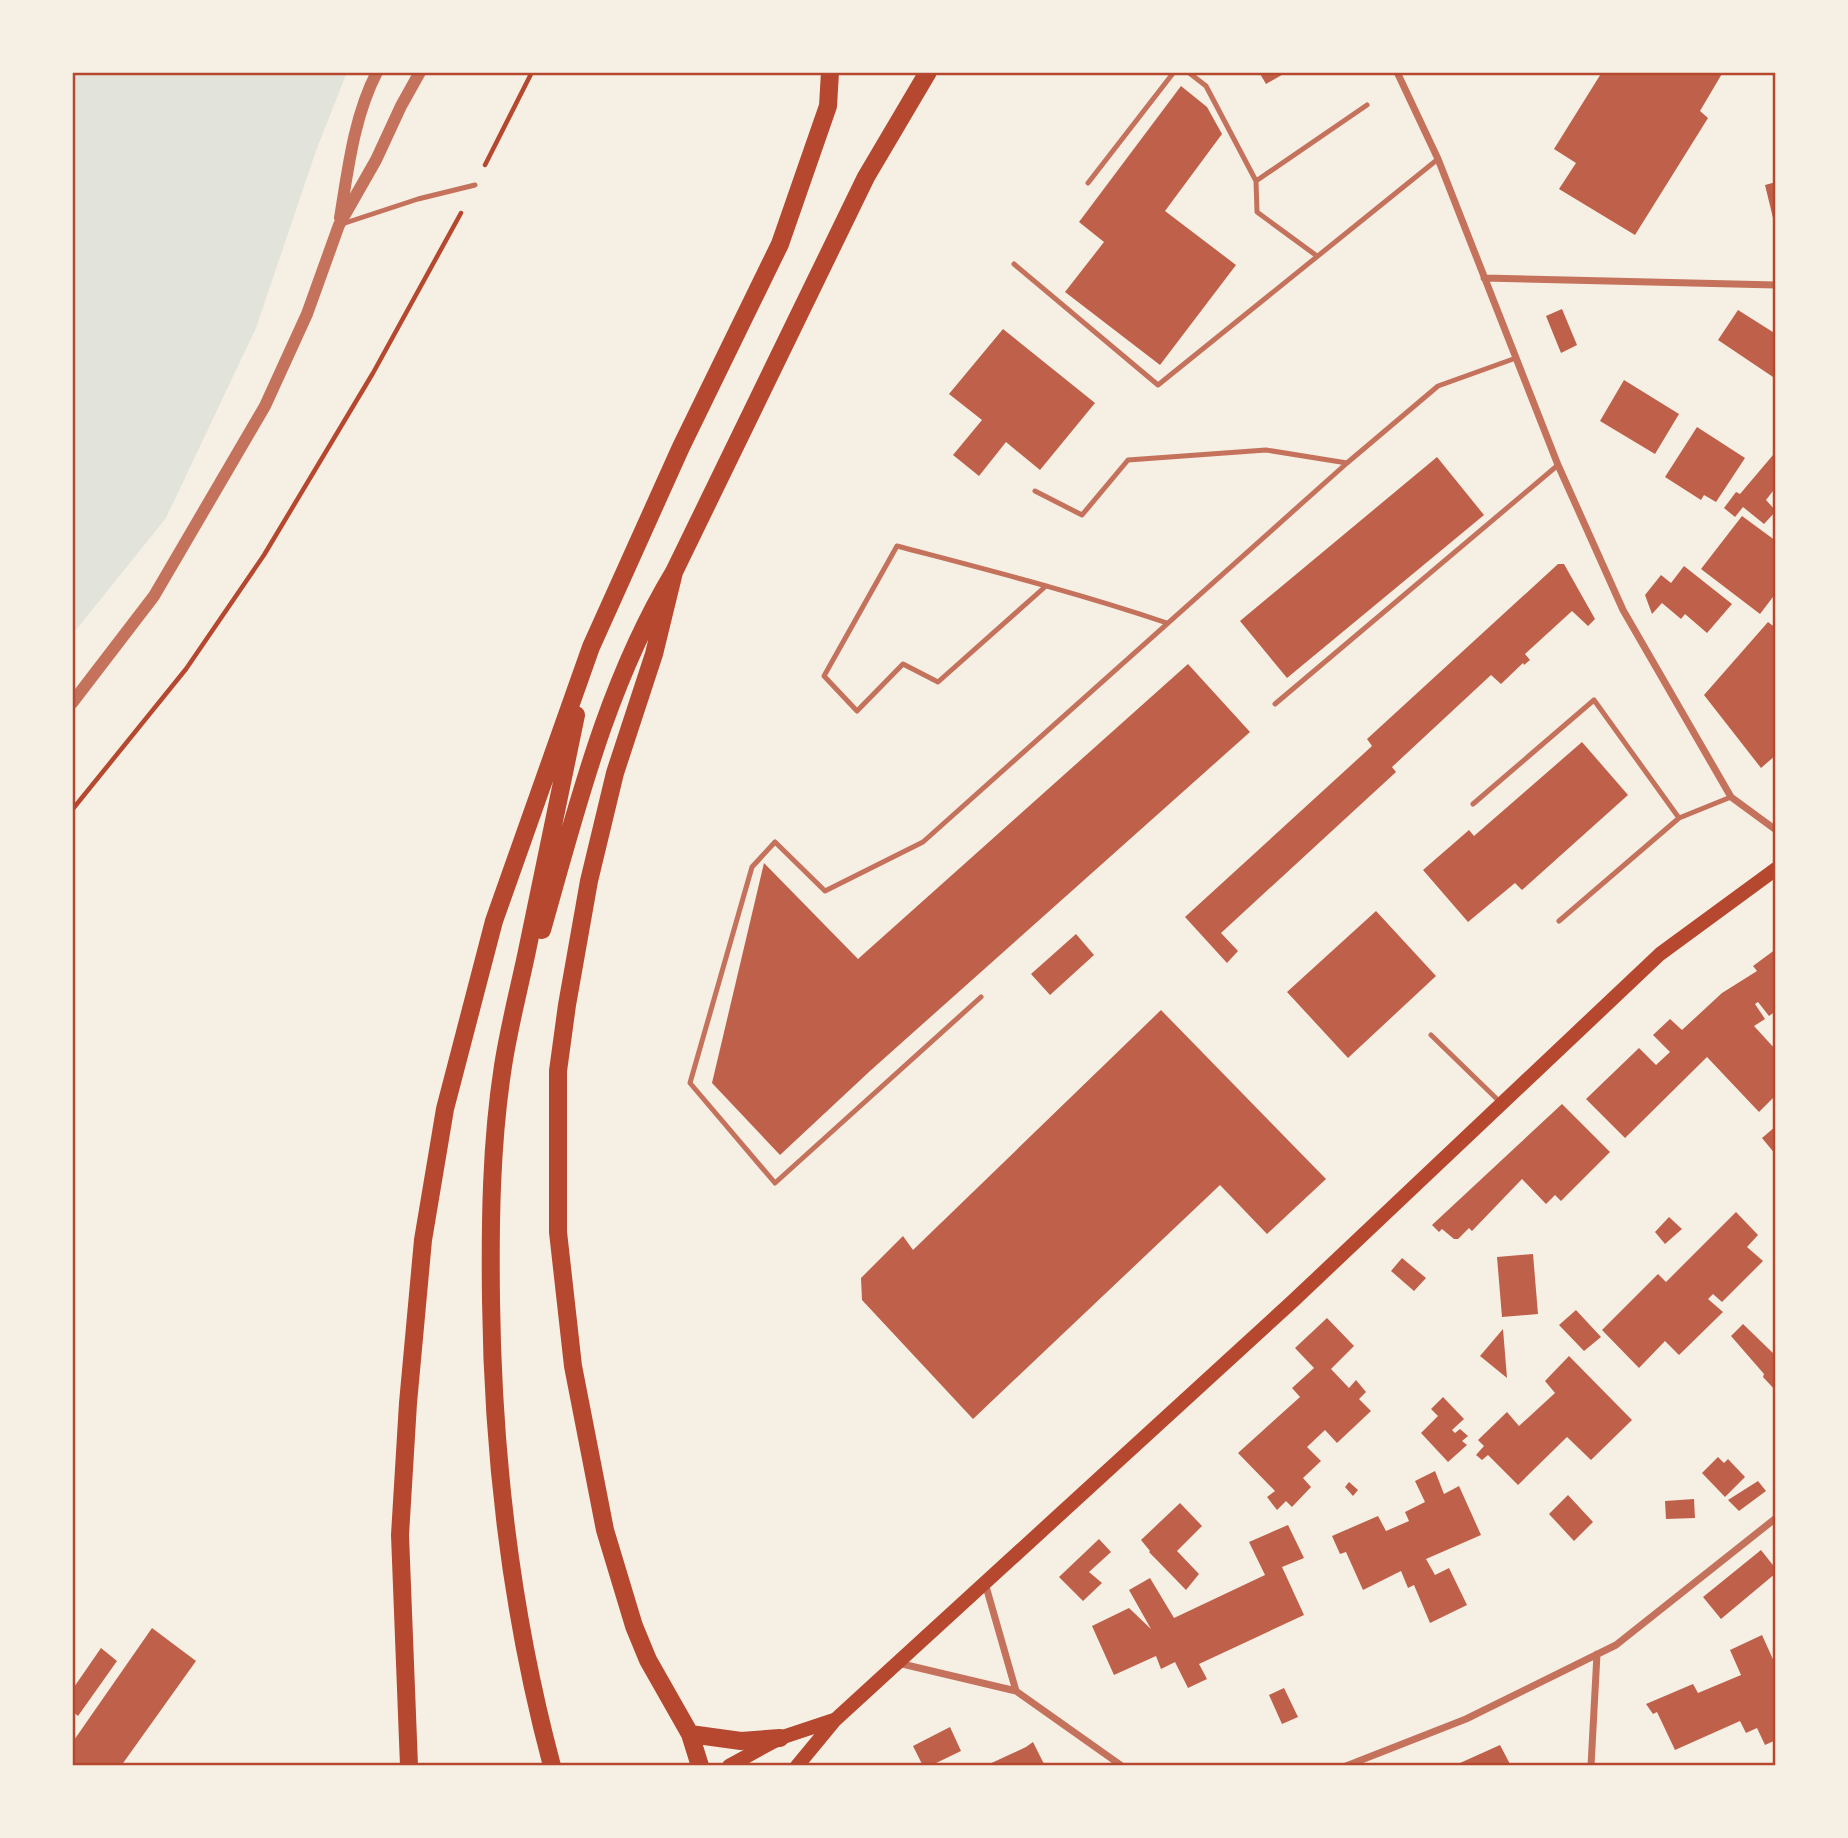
<svg xmlns="http://www.w3.org/2000/svg" width="1848" height="1838" viewBox="0 0 1848 1838" font-family="Helvetica,sans-serif">
	<style>
		.green { fill: #e2e4dc }
		.building { fill: #bf614a }
		.lines { fill: none; stroke-linecap: round; stroke-linejoin: round }
		.path { stroke: #b5482f; stroke-width: 4.5 }
		.service { stroke: #c5725c; stroke-width: 5 }
		.minor { stroke: #c5725c; stroke-width: 7 }
		.tertiary { stroke: #c5725c; stroke-width: 12 }
		.secondary { stroke: #b5482f; stroke-width: 14 }
		.primary { stroke: #b5482f; stroke-width: 18 }
		.neatline { fill: none; stroke: #b5482f; stroke-width: 2.5 }
	</style>
	<rect width="100%" height="100%" fill="#f6efe4"/>
	<path class="green" d="M72,72H347L316,151L256,328L166,518L72,635Z"/>
	<path class="building" d="M1259,72H1287L1266,84Z
		M1602,72H1723L1700,111L1708,118L1635,235L1559,189L1576,163L1554,149Z
		M1181,86L1207,107L1222,134L1165,211L1236,265L1160,365L1065,292L1104,242L1079,222Z
		M1776,182V217L1773,218L1765,185Z
		M1562,309L1577,345L1561,353L1546,316Z
		M1738,310L1776,334V379L1718,340Z
		M1003,329L1095,403L1040,470L1006,442L979,476L953,455L982,420L949,394Z
		M1624,380L1679,414L1655,454L1600,421Z
		M1697,427L1745,458L1716,502L1704,495L1701,500L1665,477Z
		M1773,455L1776,458V487L1766,500L1776,511L1764,524L1743,507L1735,517L1724,508L1736,492L1740,494Z
		M1437,457L1484,515L1287,678L1240,621Z
		M1742,516L1776,541V593L1760,614L1701,569Z
		M1558,564H1564L1595,619L1588,626L1572,611L1525,654L1530,660L1524,665L1523,663L1501,684L1491,675L1392,767L1396,772L1221,933L1238,951L1227,963L1185,917L1372,746L1367,739Z
		M1684,566L1732,604L1707,633L1685,614L1681,619L1662,603L1652,614L1645,595L1661,575L1671,583Z
		M1768,622L1776,628V755L1761,768L1704,695Z
		M1188,664L1250,732L870,1071L780,1155L712,1083L764,863L858,959Z
		M1582,742L1628,795L1522,890L1515,883L1468,922L1423,870L1469,830L1474,836Z
		M1376,911L1436,976L1348,1058L1287,992Z
		M1076,934L1094,955L1050,995L1031,974Z
		M1776,949V1011L1769,1016L1758,1002L1755,1004L1765,1019L1754,1026L1776,1050V1095L1759,1112L1707,1057L1625,1138L1586,1099L1639,1048L1656,1065L1670,1052L1653,1035L1670,1019L1682,1030L1722,993L1757,971L1753,966Z
		M1161,1010L1326,1179L1267,1234L1220,1185L973,1419L862,1300L861,1278L903,1236L913,1250Z
		M1562,1104L1610,1152L1561,1201L1555,1195L1546,1204L1522,1179L1472,1231L1469,1228L1458,1239H1454L1442,1229L1439,1232L1432,1225Z
		M1776,1126V1155L1762,1138Z
		M1736,1212L1758,1235L1747,1247L1763,1261L1722,1302L1713,1294L1708,1299L1723,1312L1679,1355L1665,1341L1639,1368L1602,1330L1658,1274L1666,1282Z
		M1669,1217L1682,1229L1665,1244L1655,1232Z
		M1533,1254L1538,1314L1502,1317L1497,1257Z
		M1402,1258L1426,1278L1414,1291L1391,1271Z
		M1576,1310L1601,1337L1584,1351L1559,1325Z
		M1327,1318L1354,1346L1331,1369L1349,1388L1356,1380L1366,1392L1359,1399L1371,1411L1337,1443L1325,1430L1307,1447L1321,1461L1303,1478L1311,1487L1292,1507L1286,1501L1277,1510L1267,1497L1275,1491L1238,1453L1300,1397L1292,1388L1314,1368L1295,1348Z
		M1743,1324L1776,1356V1391L1763,1377L1764,1374L1731,1336Z
		M1503,1329L1507,1378L1480,1356Z
		M1569,1356L1632,1420L1591,1460L1567,1437L1518,1485L1488,1455L1482,1460L1476,1455L1484,1446L1478,1440L1507,1412L1519,1426L1555,1393L1545,1381Z
		M1443,1397L1464,1419L1452,1430L1455,1433L1460,1429L1468,1436L1462,1441L1467,1445L1448,1462L1421,1433L1438,1416L1431,1409Z
		M1718,1457L1724,1463L1728,1459L1745,1477L1725,1497L1702,1473Z
		M1435,1471L1444,1494L1459,1486L1481,1535L1426,1559L1435,1575L1449,1568L1467,1605L1430,1623L1414,1585L1408,1588L1401,1571L1363,1590L1346,1552L1340,1554L1332,1536L1378,1516L1386,1531L1409,1521L1405,1512L1425,1502L1415,1481Z
		M1758,1481L1766,1491L1739,1511L1728,1500Z
		M1349,1482L1358,1490L1353,1496L1345,1487Z
		M1568,1495L1593,1522L1574,1541L1549,1514Z
		M1694,1499L1695,1518L1666,1519L1665,1501Z
		M1180,1503L1202,1526L1177,1551L1199,1574L1186,1590L1149,1552L1150,1551L1141,1540Z
		M1288,1525L1304,1558L1282,1567L1304,1615L1199,1664L1207,1679L1188,1688L1175,1662L1161,1669L1156,1656L1114,1675L1092,1626L1129,1608L1151,1629L1129,1590L1150,1578L1174,1618L1265,1575L1249,1542Z
		M1099,1539L1111,1552L1089,1572L1102,1583L1083,1601L1059,1577Z
		M1761,1550L1776,1569V1573L1721,1619L1703,1597Z
		M152,1628L196,1661L121,1766H74L72,1765V1743Z
		M1762,1635L1776,1666V1740L1765,1745L1757,1728L1746,1733L1740,1721L1675,1750L1657,1712L1653,1714L1646,1704L1693,1684L1698,1693L1741,1675L1730,1650Z
		M101,1648L117,1661L78,1716L72,1711V1690Z
		M1284,1688L1298,1717L1282,1724L1269,1695Z
		M950,1727L961,1751L930,1766H923L913,1746Z
		M1033,1742L1045,1766H985L1026,1747Z
		M1500,1745L1511,1766H1462L1460,1763Z"/>
	<g class="lines">
		<path class="path" d="M485,165L532,72
			M72,810L186,669L264,555L373,373L461,213"/>
		<path class="service" d="M1188,72L1206,86L1256,181L1257,212L1317,256
			M1256,181L1367,105
			M1088,183L1174,72
			M342,224L418,199L475,185
			M1014,264L1158,385L1438,159
			M1035,491L1082,515L1128,460L1266,450L1347,463
			M1046,586L938,682L903,664L857,711L824,676L897,546C988,570 1079,593 1167,623
			M1275,704L1558,465
			M1473,804L1594,700L1679,818
			M1559,921L1679,818L1731,797
			M981,997L775,1183L690,1083L752,867L775,842L825,891L923,842L1347,463L1438,386L1516,358
			M1431,1035L1501,1103"/>
		<path class="minor" d="M1397,72L1438,159L1558,465L1623,610L1731,797L1776,830
			M1484,278L1776,285
			M985,1583L1016,1691L1122,1766
			M898,1663L1016,1691
			M1346,1766L1466,1719L1616,1645L1776,1518
			M1591,1766L1597,1654"/>
		<path class="tertiary" d="M340,218C348,169 354,116 377,72
			M72,703L154,596L265,406L307,314L339,225L376,160L401,106L420,72"/>
		<path class="secondary" d="M729,1766L780,1738L834,1720
			M797,1766L835,1720L1293,1301L1660,954L1776,869"/>
		<path class="primary" d="M674,572L654,654L615,773L589,881L567,1005L558,1071V1232L573,1366L605,1530L634,1626L648,1660L690,1734L700,1766
			M542,930C577,807 607,683 674,572L866,177L928,72
			M690,1734L741,1741L780,1738
			M409,1766L400,1535L408,1403L423,1240L445,1109L494,921L591,647L681,447L780,244L828,106L830,72
			M552,1766C511,1613 493,1459 491,1301C490,1222 491,1143 503,1066C509,1027 519,989 527,951C543,872 560,794 576,715"/>
	</g>
	<rect width="1848" height="1838" fill="none" stroke="#f6efe4" stroke-width="147"/>
	<rect x="74" y="74" width="1700" height="1690" class="neatline"/>
</svg>
